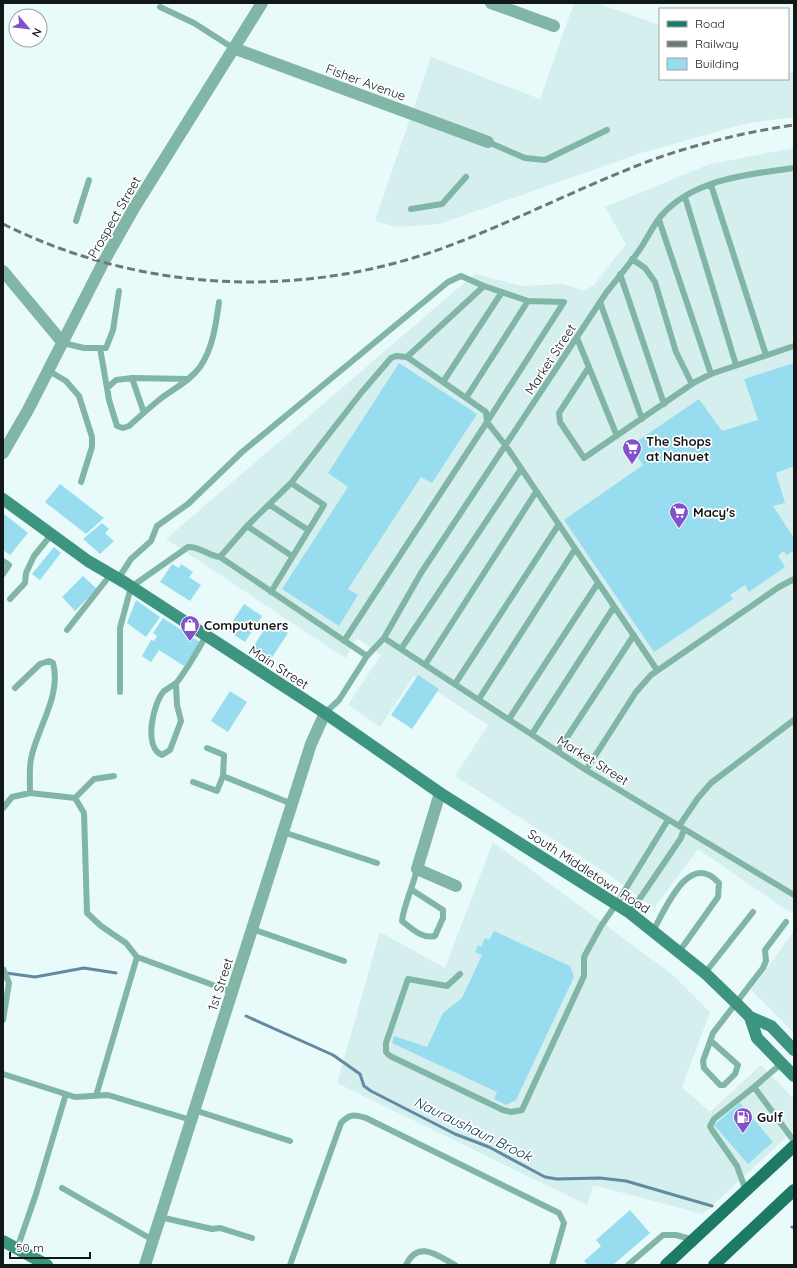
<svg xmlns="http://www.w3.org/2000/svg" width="797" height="1268" viewBox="0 0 797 1268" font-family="Quicksand,sans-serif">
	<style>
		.built { fill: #d4efee }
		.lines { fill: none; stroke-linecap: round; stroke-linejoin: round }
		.stream { stroke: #628aa1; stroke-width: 3 }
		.building { fill: #98ddef }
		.lane { stroke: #81b5a6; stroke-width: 6 }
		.street { stroke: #81b5a6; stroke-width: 12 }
		.secondary { stroke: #3e957f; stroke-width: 12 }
		.primary { stroke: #1c7a65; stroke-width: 12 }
		.rail { stroke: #6d7877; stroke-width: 3; stroke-dasharray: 8 4; stroke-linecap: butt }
		.labels { text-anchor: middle; stroke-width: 3.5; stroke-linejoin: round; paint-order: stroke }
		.street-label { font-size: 13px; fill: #121818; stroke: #fff }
		.poi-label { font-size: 13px; font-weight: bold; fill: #121818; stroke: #fff; text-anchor: start }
		.water-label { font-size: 14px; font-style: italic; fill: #05334a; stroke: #fff }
	</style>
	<rect width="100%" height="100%" fill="#e8faf9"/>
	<path class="built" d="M574,3H596L660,25V79H788V71L794,73V117L748,123L641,153L439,224L397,227L375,221L431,57L540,99Z
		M794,148V915L698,849L654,908L608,874L455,776L488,725L414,676L380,727L348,705L381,655L357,638L345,658L166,539L470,278L476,274L521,286L563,284L584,291L594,285L626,244L605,207L710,164Z
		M493,842L673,975L710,1012L682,1087L710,1112L761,1065L794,1099V1130L703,1214L593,1185L587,1205L337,1083L380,932L445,968Z
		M794,931V1033L751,990Z"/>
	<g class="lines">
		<path class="stream" d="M6,973L35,977L84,968L116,973
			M246,1016L333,1055L360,1074L364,1086L371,1091L455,1134L489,1147L545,1177L557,1179L600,1178L626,1181L712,1206
			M792,1227L794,1228"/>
	</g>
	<path class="building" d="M399,363L477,414L432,483L421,477L348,589L358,595L339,626L282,589L348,487L328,473Z
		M794,363V466L776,473L785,503L773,506L794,538V551L786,555L784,551L778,556L785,567L749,592L745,585L730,595L733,599L654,652L564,520L643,465L630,446L699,399L722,431L758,420L744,379Z
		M60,484L104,518L86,534L45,502Z
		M3,513L28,533L10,555L3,550Z
		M102,523L109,529L105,533L114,541L100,554L83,539Z
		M54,547L61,553L40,580L32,574Z
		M172,564L179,568L181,564L193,572L189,577L201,585L190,601L160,582Z
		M83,576L97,589L75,611L62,597Z
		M136,600L160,617L146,637L127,623Z
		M244,604L262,616L245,642L227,630Z
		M163,618L200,642L184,666L159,650L151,662L142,656L151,640L154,641L157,636L153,633Z
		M270,621L288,633L271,659L253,647Z
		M418,675L439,689L412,729L391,715Z
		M230,691L247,702L228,732L211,721Z
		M494,931L570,966L574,977L516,1100L506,1105L494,1099L497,1092L392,1043L394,1036L427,1047L443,1013L462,998L482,955L475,952L478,945L481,947L485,938L489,940Z
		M740,1103L773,1142L748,1164L714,1125Z
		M630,1210L650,1233L613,1265H588L584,1261L601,1246L596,1240Z"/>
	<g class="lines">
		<path class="lane" d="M160,7L194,23L233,48
			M488,142L525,158L545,160L607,130
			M711,185L766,355
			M685,197L736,365
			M411,209L442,204L466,177
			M659,220L711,374
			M76,221L89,180
			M632,259L645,268L655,282L676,352L692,384
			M620,274L664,404
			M600,302L642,419
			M577,338L617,436
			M63,343L84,348H106L113,330L119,291
			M100,348L107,388
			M589,367L559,413L560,422L584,458L695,382L711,374L794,346
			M49,371L66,381L79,396L92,437V447L81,482
			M132,378L144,413
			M188,379L132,378L116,380L107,388L109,400L117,426L123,428L129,426C139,417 149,408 159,400C173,389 190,381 200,367C213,348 216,324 219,302
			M443,382L502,292
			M466,398L486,412L487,422
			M487,422L564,302L528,301L466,398L407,357L484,286L528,301
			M291,483L361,393L391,358L396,356L407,357
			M270,505L308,530
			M247,526L292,556
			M3,561L9,565L3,574
			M118,579L131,559L151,541L157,526L188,504L242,452L448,282L461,276L484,286
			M271,592L324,505L291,483L247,526L220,557L367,656
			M10,599L25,583L26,573L34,556L51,535
			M67,630L111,574
			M384,638L586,770L794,895
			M344,641L487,422L506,446L657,670
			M401,649L521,469
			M425,665L536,492
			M176,684L177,705L181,721L170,750L162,755C143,747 153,703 164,691C168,688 173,686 177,682C188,668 197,651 206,636
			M455,684L559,524
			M15,688L40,664L49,661L53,663C62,695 37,728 31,759C29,769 30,782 30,793
			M120,692V628L131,587L188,547C199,546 209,556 220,557
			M479,699L575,549
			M325,713L339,700L367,656L384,638L421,573L606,293C616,280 628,266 638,252C646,241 652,227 661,216C693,179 749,174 794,168
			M509,719L598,583
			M532,734L614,607
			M558,751L634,635
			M586,770L636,692L651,675L779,587L794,579
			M223,776L292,804
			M193,782L217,791L223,776L224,755L207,748
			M75,798L94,779L114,776
			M3,808L12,797L30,793L75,798L84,813L87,913L101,926L126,943L137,957L232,992
			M679,826L698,798L711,783L794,720
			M283,832L377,863
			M412,890L443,910V918L435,936C422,939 412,929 402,921C404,904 413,887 417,869
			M630,913L681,838L684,829
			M252,929L344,961
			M653,931C665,910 689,849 719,883L718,897L679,952
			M3,969L9,983L3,1020
			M705,973L753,912
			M460,974L447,986L408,979L386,1043V1052L390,1056L503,1110L511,1112L522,1110L584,976V957L601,926L617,903L668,820
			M711,1041L738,1065L735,1074L724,1085H720L704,1068L703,1061L713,1033L763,968L766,961L765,950L786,922
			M782,1063L754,1087L794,1141
			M3,1074L75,1097L108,1095L191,1120
			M96,1096L137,957
			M194,1110L290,1141
			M62,1188L153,1240
			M746,1191L737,1166L712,1130L710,1126L714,1119L754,1087
			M160,1217L212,1229L220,1228L252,1238
			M17,1249L36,1194L66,1094
			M290,1265L341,1123C350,1113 355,1115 366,1118L559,1213L564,1223L552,1265
			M406,1265C418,1239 438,1256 455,1265
			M628,1265L663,1235H676L694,1240"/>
		<path class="street" d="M491,3L554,26
			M233,48L488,142
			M3,271L63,343
			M3,453L28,410L103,263L134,208L262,3
			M440,793L417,869L456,886
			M145,1265L311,744L325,713"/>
		<path class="secondary" d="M3,499L88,561L124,582L325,713L440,793L630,913L705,973L737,1004L750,1017L757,1038L794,1076
			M750,1017L771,1026L794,1050
			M3,1241L47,1265"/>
		<path class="primary" d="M666,1265L794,1146
			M714,1265L794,1190"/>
		<path class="rail" d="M3,224C142,293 302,300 446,247C515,221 581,187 649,161C696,144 745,132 794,125"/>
	</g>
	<defs>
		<g id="supermarket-pin" transform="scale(1)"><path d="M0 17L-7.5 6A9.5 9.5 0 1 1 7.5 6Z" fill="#8152cb" stroke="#fff"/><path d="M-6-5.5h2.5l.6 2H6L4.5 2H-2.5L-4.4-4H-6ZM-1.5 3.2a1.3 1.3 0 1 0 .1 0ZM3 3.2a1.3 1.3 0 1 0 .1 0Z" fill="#fff"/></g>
		<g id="shop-pin" transform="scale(1)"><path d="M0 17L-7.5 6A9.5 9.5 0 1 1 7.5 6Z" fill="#8152cb" stroke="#fff"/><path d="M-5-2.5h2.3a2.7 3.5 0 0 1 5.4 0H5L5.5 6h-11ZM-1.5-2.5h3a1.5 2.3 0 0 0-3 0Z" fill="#fff"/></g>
		<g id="fuel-pin" transform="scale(1)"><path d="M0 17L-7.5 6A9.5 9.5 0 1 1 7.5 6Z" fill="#8152cb" stroke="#fff"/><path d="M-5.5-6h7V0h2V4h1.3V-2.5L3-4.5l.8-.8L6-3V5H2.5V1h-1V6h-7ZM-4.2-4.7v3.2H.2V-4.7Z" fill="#fff"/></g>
	</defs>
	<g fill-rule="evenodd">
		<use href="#supermarket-pin" x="632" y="448"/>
		<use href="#supermarket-pin" x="679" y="512"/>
		<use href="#shop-pin" x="190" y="625"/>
		<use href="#fuel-pin" x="743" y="1117"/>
	</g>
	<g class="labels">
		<g class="street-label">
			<text transform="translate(366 82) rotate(20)" y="5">Fisher Avenue</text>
			<text transform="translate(114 217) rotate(-60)" y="5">Prospect Street</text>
			<text transform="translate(550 359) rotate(-57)" y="5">Market Street</text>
			<text transform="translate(279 667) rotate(33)" y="5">Main Street</text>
			<text transform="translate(593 760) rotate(32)" y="5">Market Street</text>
			<text transform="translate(589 871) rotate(33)" y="5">South Middletown Road</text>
			<text transform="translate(220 984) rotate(-72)" y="5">1st Street</text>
		</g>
		<g class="poi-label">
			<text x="646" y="446">The Shops<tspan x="646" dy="15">at Nanuet</tspan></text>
			<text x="693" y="517">Macy's</text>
			<text x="204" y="630">Computuners</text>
			<text x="757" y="1122">Gulf</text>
		</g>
		<g class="water-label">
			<text transform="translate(473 1129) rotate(26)" y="5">Nauraushaun Brook</text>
		</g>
	</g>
	<rect width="797" height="1268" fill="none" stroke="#121818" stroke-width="8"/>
	<rect x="659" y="8" width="130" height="72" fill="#ffffff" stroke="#a0a3a3"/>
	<rect x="667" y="21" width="20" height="6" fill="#1c7a65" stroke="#a0a3a3"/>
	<text x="695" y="28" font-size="12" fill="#121818">Road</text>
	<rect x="667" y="41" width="20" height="6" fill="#6d7877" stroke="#a0a3a3"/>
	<text x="695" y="48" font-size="12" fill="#121818">Railway</text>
	<rect x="667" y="58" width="20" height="12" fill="#98ddef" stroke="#a0a3a3"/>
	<text x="695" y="68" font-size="12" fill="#121818">Building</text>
	<g transform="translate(28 28) rotate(118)"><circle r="19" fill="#ffffff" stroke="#a0a3a3"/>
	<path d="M0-3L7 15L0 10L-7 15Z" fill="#8152cb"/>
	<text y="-6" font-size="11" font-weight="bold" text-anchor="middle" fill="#121818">N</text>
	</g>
	<path d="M10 1252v6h80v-6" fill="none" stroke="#121818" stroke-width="2"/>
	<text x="16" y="1252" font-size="12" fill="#121818" stroke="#ffffff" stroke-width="3" paint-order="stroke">50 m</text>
</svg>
